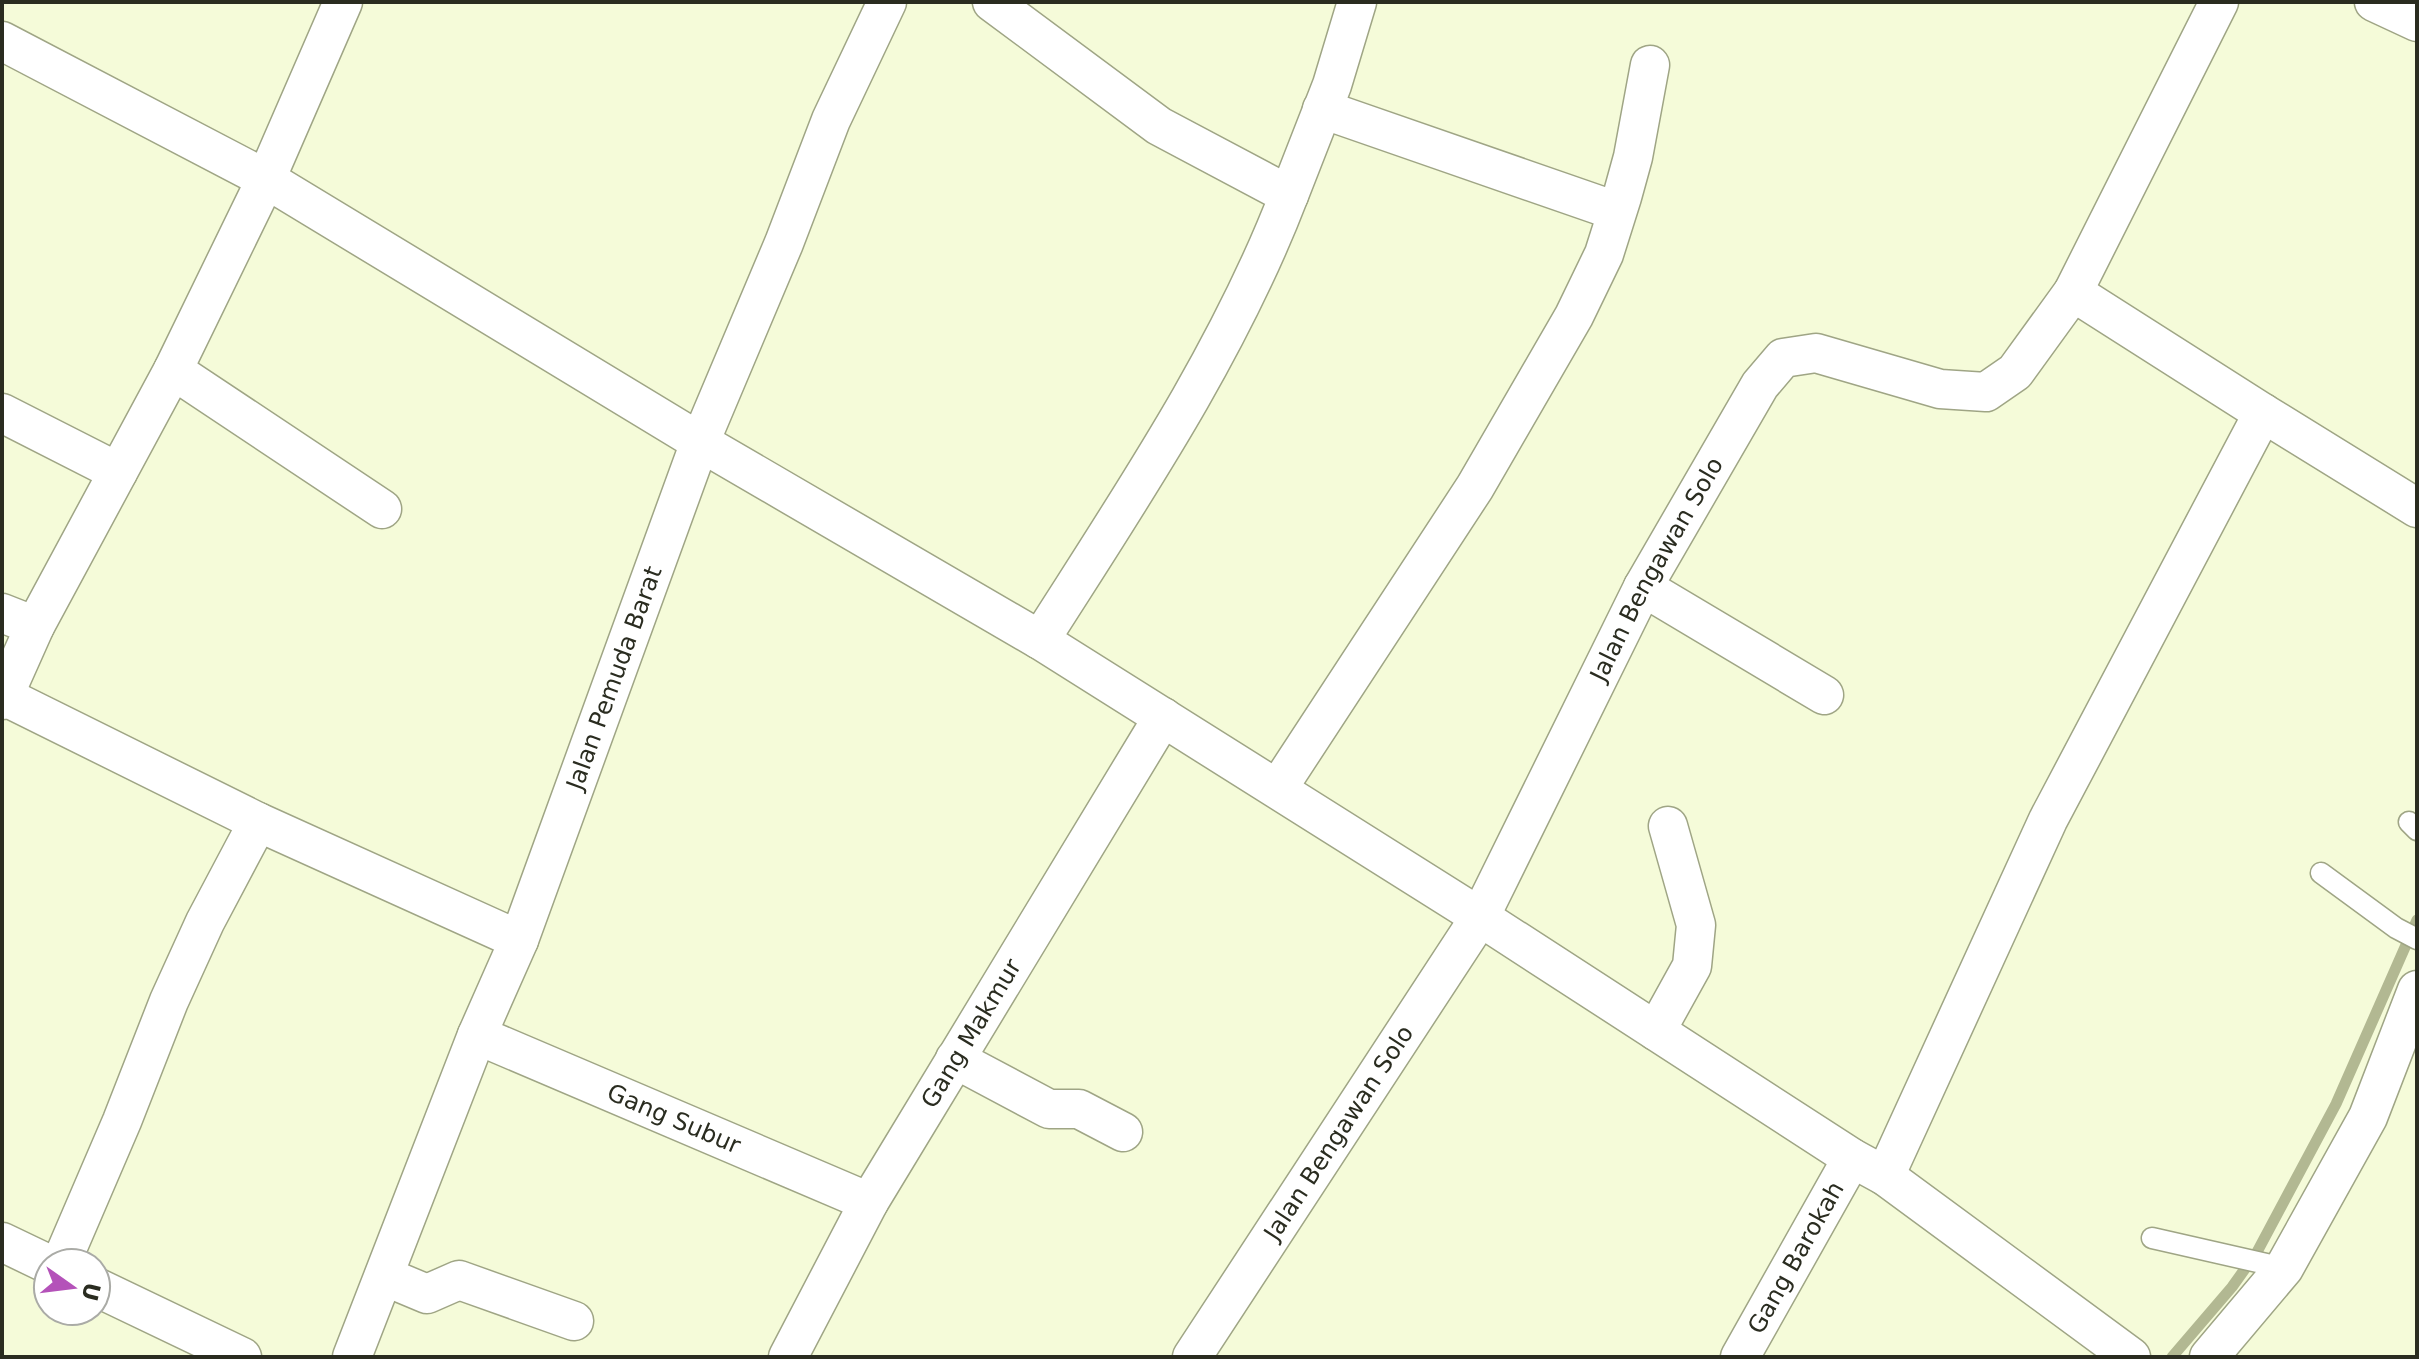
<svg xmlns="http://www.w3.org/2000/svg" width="2419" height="1359" viewBox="0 0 2419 1359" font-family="'DejaVu Sans',sans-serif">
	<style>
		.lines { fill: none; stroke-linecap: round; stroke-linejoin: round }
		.stream { stroke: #b2b892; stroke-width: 11 }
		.lane-casing { stroke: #9fa585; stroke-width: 23 }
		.street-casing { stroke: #9fa585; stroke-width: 41 }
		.lane { stroke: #fff; stroke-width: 20 }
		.street { stroke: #fff; stroke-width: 38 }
		.labels { text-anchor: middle; stroke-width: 8; stroke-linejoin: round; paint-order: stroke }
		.street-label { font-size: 24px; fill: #2a2c20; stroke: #fff }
	</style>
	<rect width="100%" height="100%" fill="#f5fbd9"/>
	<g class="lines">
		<path class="stream" d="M2172,1357L2232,1287L2257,1252L2336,1104L2417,920"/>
		<g class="lane-casing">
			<path id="lane" d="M2409,822L2417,830
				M2321,873L2396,928L2417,939
				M2152,1238L2284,1268"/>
		</g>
		<g class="street-casing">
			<g id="street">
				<path d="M992,2L1159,126L1289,195C1228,354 1131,497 1040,640"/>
				<path d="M2374,2L2417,22"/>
				<path d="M2,41L266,179L700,442L1040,640L1480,917L1852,1158L1885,1176L2131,1357"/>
				<path d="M1322,109L1616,211"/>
				<path d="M1289,195L1332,85L1357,2"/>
				<path d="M2073,292L2263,413L2417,508"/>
				<path d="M173,370L382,509"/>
				<path d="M2,413L118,472"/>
				<path d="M1643,587L1824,695"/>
				<path d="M2,613L35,626"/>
				<path d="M4,696L258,822L519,940"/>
				<path d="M2,700L35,626L173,370L266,179L343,2"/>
				<path d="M1278,788L1475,487L1574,316L1604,254L1622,197L1633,157L1650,65"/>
				<path d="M1656,1031L1692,966L1696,925L1668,826"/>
				<path id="s1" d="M477,1035L869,1202"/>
				<path d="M955,1059L1049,1109H1079L1123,1132"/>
				<path d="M1885,1176L2048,820L2263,413"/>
				<path d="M2,1242L48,1264"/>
				<path d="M61,1263L122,1121L169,1001L205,922L258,822"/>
				<path d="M384,1276L427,1294L459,1280L574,1321"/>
				<path d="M96,1287L242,1357"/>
				<path id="s2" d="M352,1357L477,1035L519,940L700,442L784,243L831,120L887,2"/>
				<path id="s3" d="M788,1357L869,1202L1163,717"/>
				<path id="s4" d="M1192,1357L1480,917L1643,587L1760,385L1783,358L1816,353L1940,389L1986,392L2015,372L2073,292L2219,2"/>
				<path id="s5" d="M1740,1357L1852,1158"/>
				<path d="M2209,1357L2284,1268L2368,1117L2417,990"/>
			</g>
		</g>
		<use href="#lane" class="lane"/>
		<use href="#street" class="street"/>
	</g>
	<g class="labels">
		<g class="street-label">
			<text dy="8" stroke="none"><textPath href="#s4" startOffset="916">Jalan Bengawan Solo</textPath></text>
			<text dy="8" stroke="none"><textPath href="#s2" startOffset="728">Jalan Pemuda Barat</textPath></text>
			<text dy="8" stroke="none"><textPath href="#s3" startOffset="372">Gang Makmur</textPath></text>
			<text dy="8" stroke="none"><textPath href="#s1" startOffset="214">Gang Subur</textPath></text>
			<text dy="8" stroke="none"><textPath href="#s4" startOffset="268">Jalan Bengawan Solo</textPath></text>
			<text dy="8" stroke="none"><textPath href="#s5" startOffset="114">Gang Barokah</textPath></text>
		</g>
	</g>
	<rect width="2419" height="1359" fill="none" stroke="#2a2c20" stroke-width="8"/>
	<g transform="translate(72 1287) rotate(104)"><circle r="38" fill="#ffffff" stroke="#aaaba6" stroke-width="2"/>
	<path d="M0-6L14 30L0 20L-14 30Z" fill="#b452b9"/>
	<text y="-12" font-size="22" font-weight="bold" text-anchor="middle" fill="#2a2c20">U</text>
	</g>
</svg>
